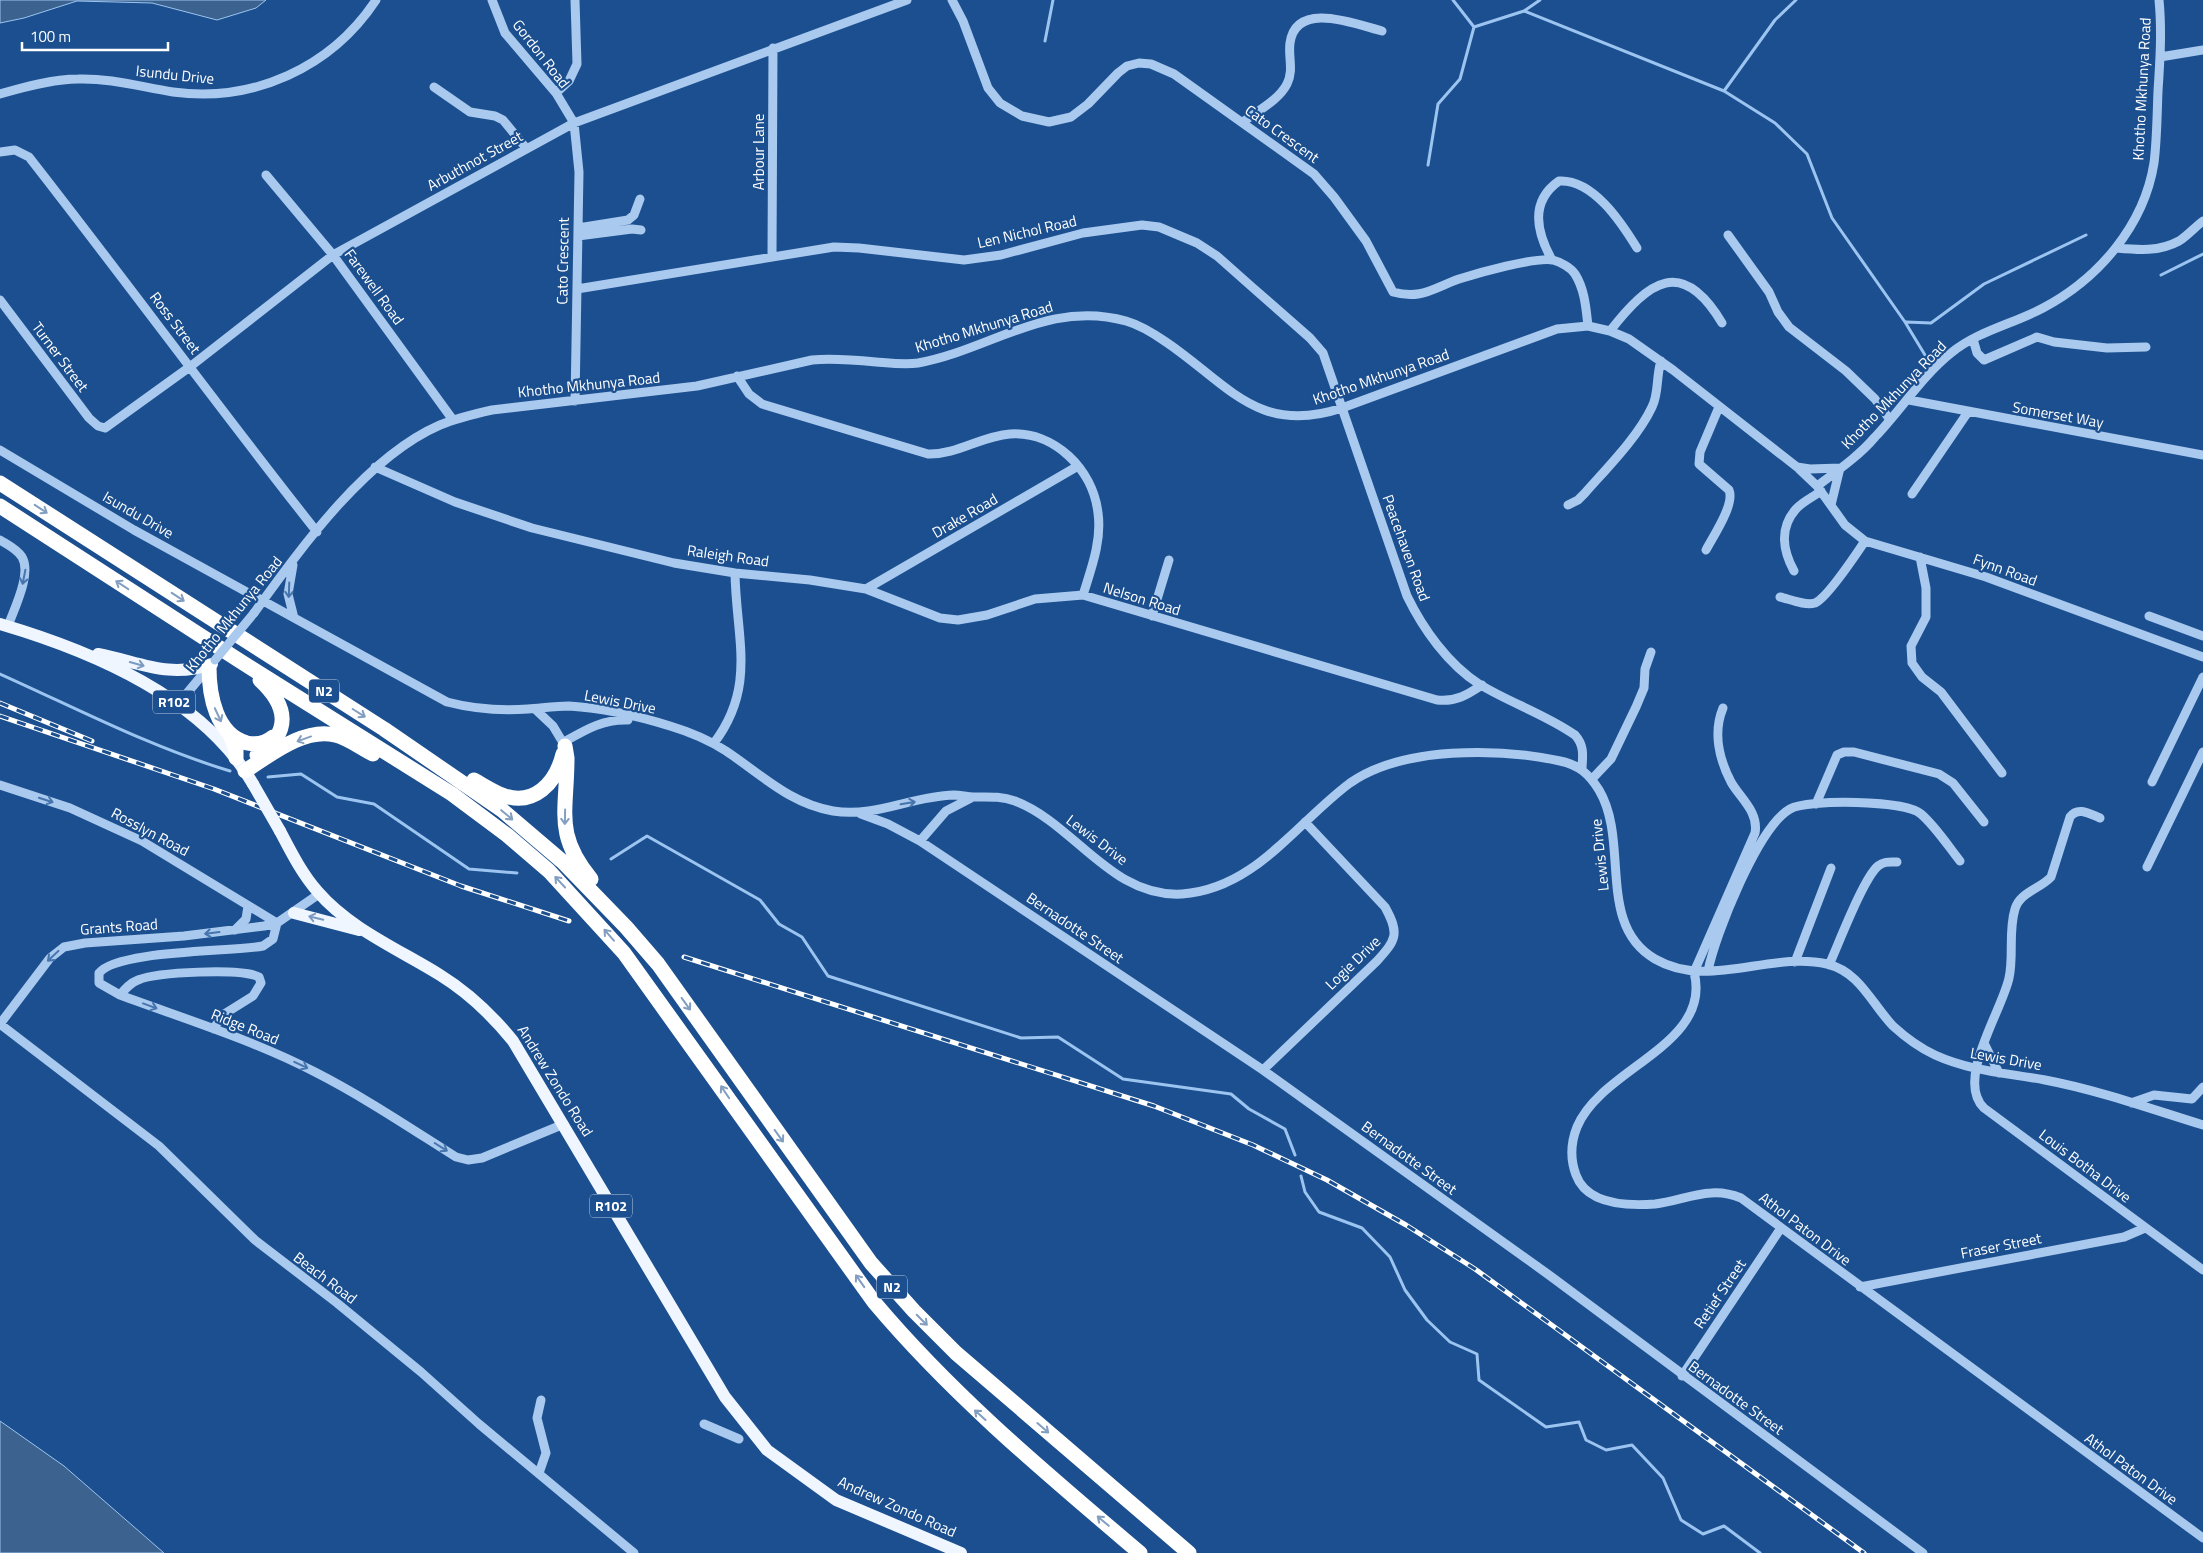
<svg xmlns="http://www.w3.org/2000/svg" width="2203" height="1553" viewBox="0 0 2203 1553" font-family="'Titillium Web',sans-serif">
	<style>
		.water { fill: #3c6290; stroke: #9cc4f0 }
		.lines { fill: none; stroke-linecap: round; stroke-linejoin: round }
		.stream { stroke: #9cc4f0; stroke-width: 3 }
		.minor { stroke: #a9c9ee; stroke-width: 9 }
		.major { stroke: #f0f6ff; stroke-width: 12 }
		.highway { stroke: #fff; stroke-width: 15 }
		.rail-casing { stroke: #fff; stroke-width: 5 }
		.rail { stroke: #1b4f8f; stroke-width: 3; stroke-dasharray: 9; stroke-linecap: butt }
		.minor-bridge { stroke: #a9c9ee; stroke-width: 9 }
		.major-bridge { stroke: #f0f6ff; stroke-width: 12 }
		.oneway { stroke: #829ec1 }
		.oneway2 { stroke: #4674ac }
		.oneway3 { stroke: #7b9ac1 }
		.labels { text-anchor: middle; stroke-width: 4.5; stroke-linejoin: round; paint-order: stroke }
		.shield { fill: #1b4f8f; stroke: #bbcadd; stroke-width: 1 }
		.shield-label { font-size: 14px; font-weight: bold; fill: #fff }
		.street-label { font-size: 15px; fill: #fff; stroke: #1b4f8f }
	</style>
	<rect width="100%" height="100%" fill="#1b4f8f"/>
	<path class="water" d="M0,0H266L256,8L217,20L152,3L77,1L24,18L0,23Z
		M0,1421L64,1466L164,1553H0Z"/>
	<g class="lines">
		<path class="stream" d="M1453,0L1474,27L1524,11L1724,91L1775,123L1807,154L1832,218L1905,322L1928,360
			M1524,11L1540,0
			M1045,41L1053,0
			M1724,91L1775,20L1796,0
			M1428,165L1438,104L1460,79L1474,27
			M2161,275L2203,254
			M1906,322L1931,323L1984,284L2086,235
			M0,674C76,708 150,747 230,771
			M268,777L301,774L337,797L374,804L469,869L517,873
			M611,859L647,836L760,900L779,924L802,937L828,976L1021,1038L1058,1037L1123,1079L1231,1094L1249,1109L1285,1129L1295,1155
			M1301,1176L1305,1192L1319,1212L1362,1228L1390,1257L1405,1290L1427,1320L1450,1342L1477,1354L1479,1380L1546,1427L1579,1422L1586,1440L1606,1450L1632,1445L1663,1478L1681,1520L1703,1534L1724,1526L1760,1553"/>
		<path class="minor" d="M492,0L505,33L556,93L574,123L579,172L575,401
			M952,0L963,21L988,88L1000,103L1022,116L1049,122L1071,117L1088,104L1118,73L1127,66L1139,63L1151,64L1174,74L1314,174L1334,197L1366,241L1393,292C1421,300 1433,288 1459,279C1478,273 1534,257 1553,260C1561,262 1571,268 1575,274C1585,290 1586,309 1588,326
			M2160,57L2203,50
			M434,87L470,112L495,116L503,120L526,148
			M556,93L569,81L577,64L575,0
			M0,94C24,87 53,79 78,79C110,78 141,87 173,92C253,103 331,68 376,0
			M1243,122C1257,111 1279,100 1287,84C1294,70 1288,57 1290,43C1296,0 1355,24 1382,31
			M0,152L15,150L29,157C126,281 219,408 317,532
			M266,175L333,255L453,420
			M578,228L628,220L634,215L640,199
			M1728,235L1769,292L1778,312L1789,327L1846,371L1875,399L1890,420
			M578,236L632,229L641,230
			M2116,248C2138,250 2159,252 2179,241C2187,236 2195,227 2203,221
			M772,257L773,48
			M1552,260C1537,233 1529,202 1559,181C1593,179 1621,222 1637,248
			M577,289L834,247L859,248L964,260L1001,255L1083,233L1142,225L1159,227L1197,243L1217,256L1252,287L1310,338L1323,353L1407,596C1423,629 1448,664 1479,684C1510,703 1545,714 1575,735C1584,745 1583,754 1582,768
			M0,300L89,418L98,426L105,428L191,366L333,255L574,123L907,0
			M1610,331C1649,281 1682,256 1722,323
			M1973,339L1977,353L1984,360L2037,337L2054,342L2107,348L2146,347
			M737,376L749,394L762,404L928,454C957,455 981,436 1010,434C1054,431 1093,469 1098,513C1102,541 1091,569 1083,595
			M1909,400L2203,455
			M0,450L134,530L447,702C474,709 501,711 528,709C542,708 556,706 569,706C603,708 638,716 670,726C690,732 709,740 726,751C762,775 789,803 833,811C876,818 911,796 954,795C961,795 967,797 974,797C988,797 1001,796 1015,801C1075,824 1111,898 1182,894C1255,889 1296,823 1350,783C1403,746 1499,748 1560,761C1579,765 1589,774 1599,790C1630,842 1596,925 1655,959C1708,990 1770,951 1827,964C1860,972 1871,1003 1893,1026C1905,1037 1920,1048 1935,1055C1970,1071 2007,1073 2045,1080C2098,1090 2151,1109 2203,1125
			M375,467L455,502L532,528L674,563L735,573L810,580L866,589L940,618L958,620L987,615L1035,599L1083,595L1437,700C1456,702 1467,695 1482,685
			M1797,467L1810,469L1840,468L1831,505
			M1817,486C1837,471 1859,456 1875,437C1901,410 1922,376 1951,353C1978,331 2013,324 2043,308C2098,279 2144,226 2154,163C2157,139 2157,115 2158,91C2160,61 2162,30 2159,0
			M1912,494L1968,412
			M1568,505L1578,500L1585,493C1607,468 1638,437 1652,407C1659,394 1656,376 1661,361
			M0,540C8,545 17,549 22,557C32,574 14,609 8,626
			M1706,550C1714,535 1735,504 1729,490L1699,464L1700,452L1719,407
			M1920,557L1926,588V617L1911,646L1912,663L1922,677L1941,692L2002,773
			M293,565L288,594L294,618
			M1794,571C1783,551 1779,528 1796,509C1802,502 1813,497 1821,491
			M866,589L1078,466
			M1780,597C1789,599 1805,606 1815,603C1827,598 1857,553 1865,541
			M254,613C301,548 366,457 440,425C457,418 474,414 492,410L697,386L812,360C834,358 855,360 876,362C889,363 905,365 918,363C990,350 1049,299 1126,321C1140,325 1153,333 1166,342C1228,384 1258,436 1342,408L1557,329L1588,326L1610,331L1629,339L1673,370L1797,467L1817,486L1845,525L1865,541L1986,577L2203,657
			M1152,616L1169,560
			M2149,616L2203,636
			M178,704L208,668
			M1723,708C1713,732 1719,759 1731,782C1740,798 1759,812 1755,833L1694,972C1713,1045 1601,1068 1577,1127C1571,1142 1570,1159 1576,1175C1587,1205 1628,1206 1655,1204C1674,1202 1692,1194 1711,1193C1722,1192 1731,1194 1741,1198L2203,1538
			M535,709L553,726L565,746
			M564,742C585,730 603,719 628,720
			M714,743C757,686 736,638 735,573
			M1592,779L1611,759L1636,707L1644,688L1645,669L1651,652
			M2152,782L2203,677
			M0,785L70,808L142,841L277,923
			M1816,804L1837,755L1844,752H1854L1939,774L1953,783L1984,822
			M861,814L888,824L920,841L1263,1070L1549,1275L1923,1553
			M2100,818C2090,814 2078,806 2070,817L2051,877C2040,889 2020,892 2015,909C2008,932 2014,956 2009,978C2002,1011 1955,1080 1984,1108L2203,1270
			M920,841L946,811L971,798
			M2147,867L2203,752
			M277,923L273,939L263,946C230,952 117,950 99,973V983L120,995C185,1019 253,1040 315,1072C364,1097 410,1128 456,1157L468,1160L482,1158L564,1124
			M235,930L246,919L248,906
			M1795,962L1831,868
			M1829,965C1839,943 1863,879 1878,866C1884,861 1890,862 1897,862
			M1708,971C1715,935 1758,827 1790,809C1808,799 1905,800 1921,814C1936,827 1948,846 1960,861
			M120,995C125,989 130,983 138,980C157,972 241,968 259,977L261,983L253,996L221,1016L214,1029
			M0,1024L159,1146L255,1240L337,1303L421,1372L479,1424L634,1553
			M0,1024L50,958L64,947L85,943L184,936L264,926L277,923L319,894
			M1984,1043L1999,1073
			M1263,1070L1377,961C1396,940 1400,934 1385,907L1305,822
			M2131,1103L2154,1095L2192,1099L2203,1087
			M1860,1287L2124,1237L2145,1228
			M1682,1376L1781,1228
			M704,1424L739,1439
			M539,1473L546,1453L537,1418L541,1400"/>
		<path class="major" d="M0,624C92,651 203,697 253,784
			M98,654C140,662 168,679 212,664
			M280,831C291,852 302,874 318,892C350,929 400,950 440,975C469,993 492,1015 513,1041L725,1397L767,1450L836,1500L961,1553
			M294,913L359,930"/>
		<path class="highway" d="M0,483L384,729L502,810L563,862L626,927L658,964L871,1263L914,1311L956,1353L1189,1553
			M0,506L240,661L452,794L507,835L549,871L624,953L874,1302C953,1396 1047,1474 1140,1553
			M209,667C209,695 216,735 247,743C257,745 266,743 273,737
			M230,734L236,750V758
			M565,746L567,758C567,812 554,834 591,879
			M257,755C292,733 288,706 260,680
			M245,771C269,756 304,727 335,735C348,738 361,748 373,754
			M474,780C483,785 492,791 502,795C534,807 556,783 563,754"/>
		<g class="rail-casing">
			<path id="rail" d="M0,703L92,741
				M0,716L214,789L461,886L569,921
				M684,957L1154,1106L1253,1145L1327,1180L1406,1225L1475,1269L1864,1553"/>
		</g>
		<use href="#rail" class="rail"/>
		<path class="minor-bridge" d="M215,660L254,613"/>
		<path class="major-bridge" d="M253,784L280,831"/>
	</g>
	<defs><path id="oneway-shaft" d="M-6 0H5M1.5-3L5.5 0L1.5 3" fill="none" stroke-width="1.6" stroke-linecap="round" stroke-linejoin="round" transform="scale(1.25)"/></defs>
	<g class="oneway">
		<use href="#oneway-shaft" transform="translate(41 509) rotate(33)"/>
		<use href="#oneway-shaft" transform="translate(122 585) rotate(-147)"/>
		<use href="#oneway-shaft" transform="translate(178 597) rotate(33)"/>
		<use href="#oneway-shaft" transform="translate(359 713) rotate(32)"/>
		<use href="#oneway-shaft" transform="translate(218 715) rotate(65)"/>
		<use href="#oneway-shaft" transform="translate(304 739) rotate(160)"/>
		<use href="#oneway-shaft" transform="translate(507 815) rotate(40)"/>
		<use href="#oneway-shaft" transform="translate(565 817) rotate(91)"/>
		<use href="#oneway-shaft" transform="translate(560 882) rotate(-133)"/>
		<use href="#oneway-shaft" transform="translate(609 935) rotate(-131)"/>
		<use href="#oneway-shaft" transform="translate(686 1004) rotate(54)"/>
		<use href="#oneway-shaft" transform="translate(725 1092) rotate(-124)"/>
		<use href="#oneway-shaft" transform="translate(779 1136) rotate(54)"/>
		<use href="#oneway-shaft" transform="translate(860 1281) rotate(-125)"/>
		<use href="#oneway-shaft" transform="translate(922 1320) rotate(45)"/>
		<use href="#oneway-shaft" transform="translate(980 1415) rotate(-138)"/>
		<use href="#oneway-shaft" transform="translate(1043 1428) rotate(41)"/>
		<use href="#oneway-shaft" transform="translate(1103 1521) rotate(-140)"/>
	</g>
	<g class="oneway2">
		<use href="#oneway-shaft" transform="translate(24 577) rotate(101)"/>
		<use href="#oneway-shaft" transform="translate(289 590) rotate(92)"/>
		<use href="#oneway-shaft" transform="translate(46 800) rotate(18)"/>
		<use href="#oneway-shaft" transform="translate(908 803) rotate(-10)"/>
		<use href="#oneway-shaft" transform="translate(212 933) rotate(173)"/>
		<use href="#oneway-shaft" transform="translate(53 956) rotate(137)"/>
		<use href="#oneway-shaft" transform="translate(150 1006) rotate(20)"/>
		<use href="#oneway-shaft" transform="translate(301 1065) rotate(25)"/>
		<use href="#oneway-shaft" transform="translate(441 1147) rotate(32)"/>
	</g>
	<g class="oneway3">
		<use href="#oneway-shaft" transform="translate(137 664) rotate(16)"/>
		<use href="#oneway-shaft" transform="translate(316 918) rotate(-166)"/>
	</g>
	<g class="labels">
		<g class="shield">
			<rect x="309" y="679.5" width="30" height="23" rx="4"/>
			<rect x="153" y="690.5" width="42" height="23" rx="4"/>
			<rect x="590" y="1194.5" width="42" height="23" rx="4"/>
			<rect x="877" y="1275.5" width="30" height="23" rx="4"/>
		</g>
		<g class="shield-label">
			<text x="324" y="696">N2</text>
			<text x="174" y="707">R102</text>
			<text x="611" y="1211">R102</text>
			<text x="892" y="1292">N2</text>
		</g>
		<g class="street-label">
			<text transform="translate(541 54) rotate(52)" y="5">Gordon Road</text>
			<text transform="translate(175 75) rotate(6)" y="5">Isundu Drive</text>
			<text transform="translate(2142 89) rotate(-87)" y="5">Khotho Mkhunya Road</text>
			<text transform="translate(1282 134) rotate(36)" y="5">Cato Crescent</text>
			<text transform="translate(759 152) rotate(-90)" y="5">Arbour Lane</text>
			<text transform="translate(475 161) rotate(-29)" y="5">Arbuthnot Street</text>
			<text transform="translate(1027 232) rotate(-13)" y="5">Len Nichol Road</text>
			<text transform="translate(563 261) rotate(-89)" y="5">Cato Crescent</text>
			<text transform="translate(374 287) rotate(54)" y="5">Farewell Road</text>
			<text transform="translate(175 323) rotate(53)" y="5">Ross Street</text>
			<text transform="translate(984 327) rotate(-17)" y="5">Khotho Mkhunya Road</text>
			<text transform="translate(60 357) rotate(53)" y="5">Turner Street</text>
			<text transform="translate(1381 377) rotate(-19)" y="5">Khotho Mkhunya Road</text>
			<text transform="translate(589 385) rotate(-6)" y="5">Khotho Mkhunya Road</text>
			<text transform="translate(1894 395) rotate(-46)" y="5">Khotho Mkhunya Road</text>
			<text transform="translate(2058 415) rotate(10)" y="5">Somerset Way</text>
			<text transform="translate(138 515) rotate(30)" y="5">Isundu Drive</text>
			<text transform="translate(965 516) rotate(-30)" y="5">Drake Road</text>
			<text transform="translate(1406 548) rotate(70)" y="5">Peacehaven Road</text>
			<text transform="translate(728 556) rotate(8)" y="5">Raleigh Road</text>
			<text transform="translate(2005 570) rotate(20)" y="5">Fynn Road</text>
			<text transform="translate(1142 599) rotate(17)" y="5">Nelson Road</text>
			<text transform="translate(234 614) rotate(-51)" y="5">Khotho Mkhunya Road</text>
			<text transform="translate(620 702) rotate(11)" y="5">Lewis Drive</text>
			<text transform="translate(150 832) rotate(28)" y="5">Rosslyn Road</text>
			<text transform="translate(1097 840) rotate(37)" y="5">Lewis Drive</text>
			<text transform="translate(1600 855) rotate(-96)" y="5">Lewis Drive</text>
			<text transform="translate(119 927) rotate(-4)" y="5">Grants Road</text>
			<text transform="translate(1075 928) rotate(34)" y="5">Bernadotte Street</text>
			<text transform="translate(1353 963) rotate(-44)" y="5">Logie Drive</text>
			<text transform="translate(245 1027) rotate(22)" y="5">Ridge Road</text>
			<text transform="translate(2006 1059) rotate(10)" y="5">Lewis Drive</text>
			<text transform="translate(555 1081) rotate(58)" y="5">Andrew Zondo Road</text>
			<text transform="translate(1409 1158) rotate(36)" y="5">Bernadotte Street</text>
			<text transform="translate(2085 1166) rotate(37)" y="5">Louis Botha Drive</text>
			<text transform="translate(1805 1229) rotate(37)" y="5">Athol Paton Drive</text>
			<text transform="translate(2001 1246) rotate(-11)" y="5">Fraser Street</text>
			<text transform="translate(325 1278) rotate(37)" y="5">Beach Road</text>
			<text transform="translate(1720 1294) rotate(-56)" y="5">Retief Street</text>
			<text transform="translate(1736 1398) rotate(36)" y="5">Bernadotte Street</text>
			<text transform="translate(2131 1469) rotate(36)" y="5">Athol Paton Drive</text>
			<text transform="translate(897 1507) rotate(24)" y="5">Andrew Zondo Road</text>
		</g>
	</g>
	<path d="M22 42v8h146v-8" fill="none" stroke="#ffffff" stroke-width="2.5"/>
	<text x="30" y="42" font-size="15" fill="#ffffff" stroke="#1b4f8f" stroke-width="4" paint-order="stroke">100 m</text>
</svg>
